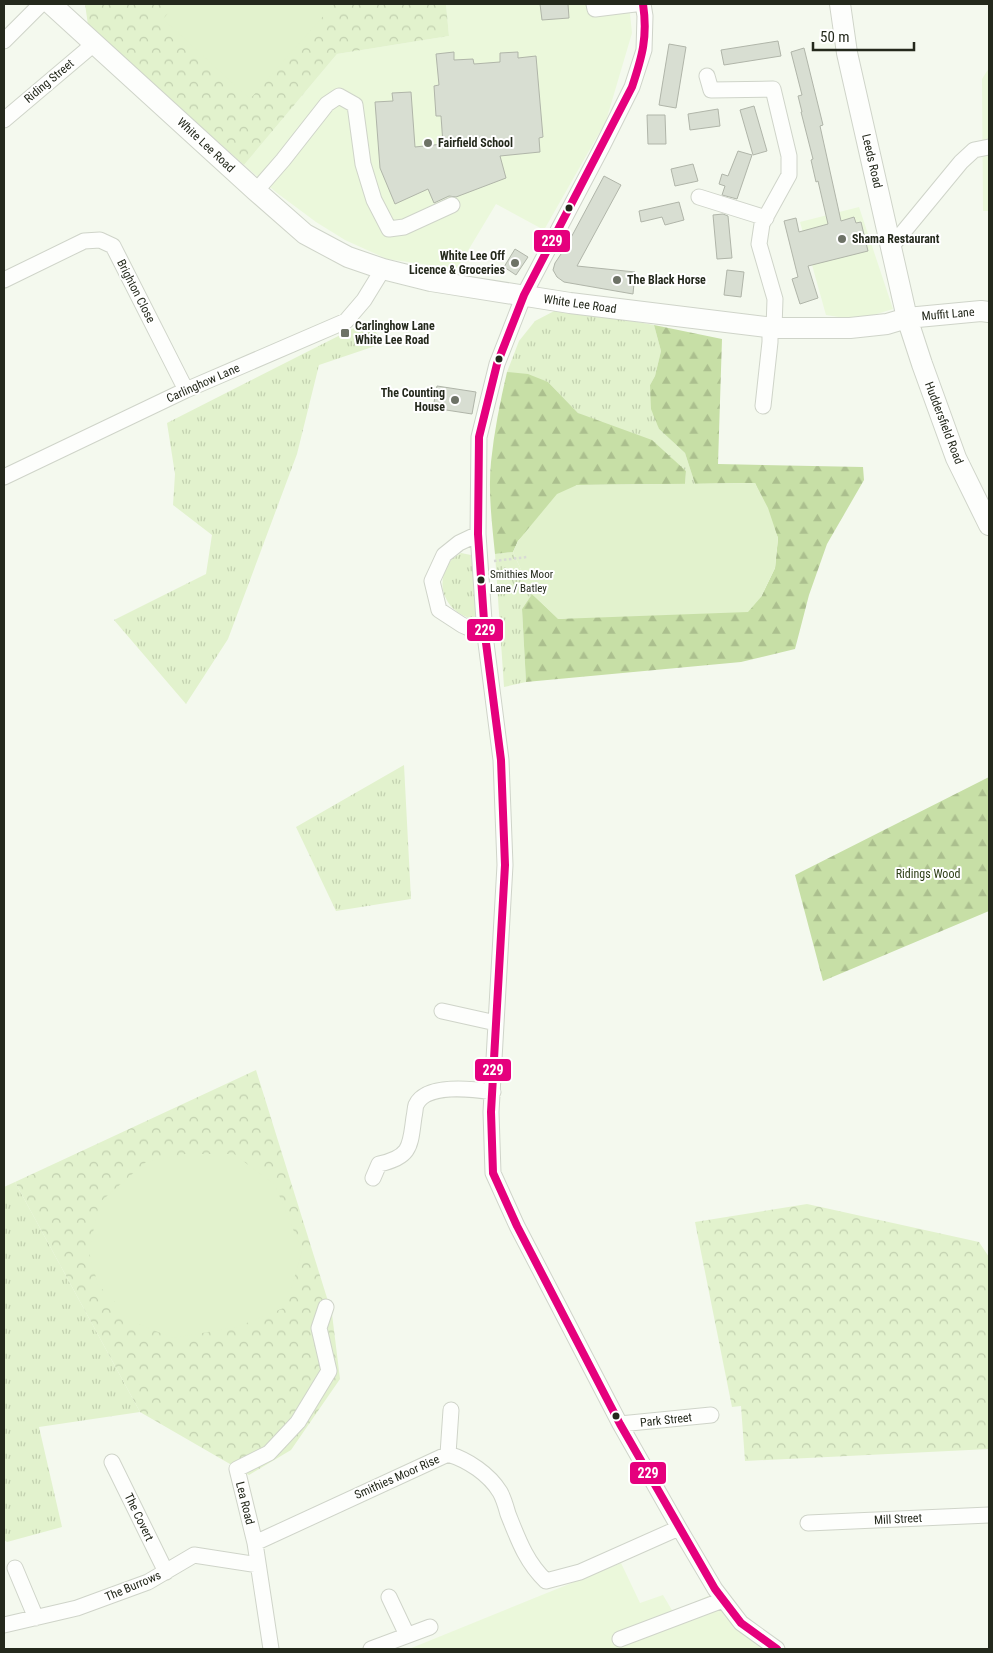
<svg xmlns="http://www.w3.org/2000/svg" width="993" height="1653" viewBox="0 0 993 1653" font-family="'Roboto Condensed',sans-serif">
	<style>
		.built { fill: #ebf8db }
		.grass { fill: url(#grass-tufts) }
		.forest { fill: url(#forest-firs) }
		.park { fill: url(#park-crowns) }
		.pitch { fill: #e2f2cd }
		.building { fill: #d8ded2; stroke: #b0b5a9 }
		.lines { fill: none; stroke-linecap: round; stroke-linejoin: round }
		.minor-casing { stroke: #cfd4c9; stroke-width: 17 }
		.major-casing { stroke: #cfd4c9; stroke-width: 22 }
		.path { stroke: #d8dad5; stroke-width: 2.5; stroke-dasharray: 2.5 2.5; stroke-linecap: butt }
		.minor { stroke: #fdfefc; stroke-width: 15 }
		.major { stroke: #fdfefc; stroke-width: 20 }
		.bus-1-casing { stroke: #fff; stroke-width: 11 }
		.bus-1 { stroke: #e5007d; stroke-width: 8 }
		.poi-dot { fill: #6d7266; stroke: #fff; stroke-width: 2 }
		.bus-dot { fill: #24291c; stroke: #fff; stroke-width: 2 }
		.labels { text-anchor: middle; stroke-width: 4; stroke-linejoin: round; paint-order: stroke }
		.bus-label { font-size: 11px; fill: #24291c; stroke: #fff; text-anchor: start }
		.street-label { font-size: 12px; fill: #24291c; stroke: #fff }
		.poi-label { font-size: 12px; font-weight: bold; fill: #24291c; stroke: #fff; text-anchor: start }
		.park-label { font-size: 12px; fill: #2e3e17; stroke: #fff }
		.line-badge { stroke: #fff; stroke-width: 2 }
		.badge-label { font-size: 14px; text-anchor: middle; font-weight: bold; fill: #fff }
	</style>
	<defs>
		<pattern id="grass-tufts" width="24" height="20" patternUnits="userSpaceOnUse" patternTransform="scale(1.25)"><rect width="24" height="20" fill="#e2f2cd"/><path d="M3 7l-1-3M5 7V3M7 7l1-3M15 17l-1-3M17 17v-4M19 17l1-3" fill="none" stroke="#c2d0af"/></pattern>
		<pattern id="forest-firs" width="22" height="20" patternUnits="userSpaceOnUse" patternTransform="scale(1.25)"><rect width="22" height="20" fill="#c7dfa6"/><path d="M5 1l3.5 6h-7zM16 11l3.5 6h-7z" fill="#abbf8e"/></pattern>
		<pattern id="park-crowns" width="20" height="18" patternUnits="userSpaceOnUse" patternTransform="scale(1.25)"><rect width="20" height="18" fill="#e2f2cd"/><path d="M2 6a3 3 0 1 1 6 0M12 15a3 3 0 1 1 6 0" fill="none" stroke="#c2d0af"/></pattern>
	</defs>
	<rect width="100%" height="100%" fill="#f4f9ee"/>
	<path class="built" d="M446,4H629L632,33L606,121L544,230L496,204L457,269L387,259L345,240L316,222L277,193L244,165L337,54L449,36Z
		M989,68V211H983L982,79Z
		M859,207L893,309L857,320L826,315L800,222Z
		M621,1563L640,1603L663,1595L673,1612L708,1596L765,1649H409Z"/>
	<path class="grass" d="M560,308L654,325L661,351L655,376L650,385L659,429L685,453L695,484H685L686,471L578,413L548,382L507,372L519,341L535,321Z
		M368,321L384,343L319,365L297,454L228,639L186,704L114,620L206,574L212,535L173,505L175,474L167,423Z
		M513,552L532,594L522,609L526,682L504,687L495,554Z
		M461,553L471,555L479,620C450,617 432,589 449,563C451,559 457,556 461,553Z
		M404,765L411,899L336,911L296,827Z
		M15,1182L140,1412L39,1427L62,1527L7,1542L4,1540V1187Z"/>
	<path class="forest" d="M654,325L722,339L718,464L863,467L864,480L827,544L809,595L795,649L741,662L526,682L522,609L532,594L559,619L761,597L775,568L778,538L755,483L695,484L685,453L659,429L651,409L650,385L655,376L661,351Z
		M507,372L528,374L548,382L578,413L652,440L686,471L685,484L577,485L518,541L513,552L495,554C492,524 488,492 491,462C494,432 500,402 507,372Z
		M989,777V911L823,981L795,875Z"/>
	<path class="park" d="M85,4H446L449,36L337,54L244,165L88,25Z
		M256,1070L332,1314L340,1379L291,1450L249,1475L140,1412L15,1182Z
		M807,1204L979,1242L989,1257V1449L745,1461L741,1406L732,1407L695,1222Z"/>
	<path class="pitch" d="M176,4H334L250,99L163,19Z
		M755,483L768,508L778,538L775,568L761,597L748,612L558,619L532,594L513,552L518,541L557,494L577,485Z
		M185,1154H234L275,1185L302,1251L286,1307L237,1327L173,1338L136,1323L98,1285L89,1252L99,1203L146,1162Z"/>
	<path class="building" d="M540,4H568L569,18L542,20Z
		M778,41L781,56L724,65L721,50Z
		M669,44L686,47L676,108L659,105Z
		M804,48L823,125L820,126L841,221L854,217L856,223L861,222L868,251L808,266L818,298L800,304L792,279L798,277L784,221L796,218L799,232L828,224L818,181L816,182L811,160L813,159L801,112H802L798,96L802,95L791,52Z
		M454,52V60L473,59L474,64L500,62V53L518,52V58L536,56L543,137L539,138L540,152L500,156L506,178L456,197L449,196L434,203L428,189L395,204L380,168L375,102L393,101L392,93L411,92L415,147L443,144L441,116H436L434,86L439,85L436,54Z
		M754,106L767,151L753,155L740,110Z
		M718,109L720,126L690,130L688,114Z
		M647,115H665L666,144H648Z
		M738,151L752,155L737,199L722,195L725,186L719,184L722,174L728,176Z
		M693,164L698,181L675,186L671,169Z
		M604,176L621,185L577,266L635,272L633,294L564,282L557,277L553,270L555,263L567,245Z
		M679,202L684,220L665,225L662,217L641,222L639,211Z
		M723,214L728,216L732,258L717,259L713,215Z
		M515,249L528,257L516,275L504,267Z
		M727,270L744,272L741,297L724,295Z
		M437,386L476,392L472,414L433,408Z"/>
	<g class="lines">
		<g class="minor-casing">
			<path id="minor" d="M594,4L595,9L635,4
				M643,4L645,16L644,50L632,87L602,147L524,295L497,364L479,437L478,534L485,635L501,760L505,865L491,1112L493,1173L517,1226L554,1297L620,1424L679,1528L715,1589L741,1623L777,1649
				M4,41L41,4
				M707,76L711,90L773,89L789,156V175L762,224L759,244L775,299L774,328
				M4,120L95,43
				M256,191L283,160L327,104L339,96L355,105L363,164L374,200L389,229L404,227L452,205
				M699,197L766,218
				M891,247L961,162L974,150L989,147
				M4,280L84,241L100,240L113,246L186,390
				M763,406L770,342V328
				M4,477L186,390L346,321L364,300L383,269
				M478,534L459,543L444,555L432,581L439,610L462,625L485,635
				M442,1011L496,1023
				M373,1178L379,1164C412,1157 410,1145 414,1117C415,1113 415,1108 416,1105C426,1083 473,1089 493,1092
				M620,1424L711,1415
				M448,1454L451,1410
				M112,1462L166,1572
				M808,1523L989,1515
				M255,1543L448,1454C468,1460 489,1474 500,1492C504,1499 506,1507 508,1514C518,1539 526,1562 546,1581L580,1572L679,1528
				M15,1568L36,1618
				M389,1597L407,1635
				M4,1625L77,1608L148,1582L194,1555L258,1565
				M620,1639L723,1600
				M271,1649L255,1543L237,1469L269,1453L298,1422L329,1371L319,1328L326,1307
				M371,1649L430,1627"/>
		</g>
		<g class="major-casing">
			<path id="major" d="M51,4L256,191L305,234L348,257L383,269L431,281L570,303L774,328H850L887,324L907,318L981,311L989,312
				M840,4L847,53L907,318L922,364L956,458L989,525"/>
		</g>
		<path class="path" d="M494,561L527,557"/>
		<use href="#minor" class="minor"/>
		<use href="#major" class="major"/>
		<g class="bus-1-casing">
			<path id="bus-1" d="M643,4C648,37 642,57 632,87L524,295L497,364L479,437L478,534L485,635L501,760L505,865L491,1112L493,1173L517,1226L620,1424L715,1589L741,1623L777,1649"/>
		</g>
		<use href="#bus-1" class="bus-1"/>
	</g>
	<g class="poi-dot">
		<circle cx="428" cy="143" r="5"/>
		<circle cx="842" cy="239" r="5"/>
		<circle cx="515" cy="263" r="5"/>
		<circle cx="617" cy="280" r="5"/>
		<rect x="340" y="328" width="10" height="10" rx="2.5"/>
		<circle cx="455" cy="400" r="5"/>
	</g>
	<g class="bus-dot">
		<circle cx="569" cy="208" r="4.5"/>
		<circle cx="499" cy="359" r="4.5"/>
		<circle cx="481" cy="580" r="4.5"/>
		<circle cx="616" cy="1416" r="4.5"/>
	</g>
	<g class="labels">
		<g class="bus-label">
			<text x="490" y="578">Smithies Moor<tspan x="490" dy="14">Lane / Batley</tspan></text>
		</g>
		<g class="street-label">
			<text transform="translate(49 81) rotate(-40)" y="4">Riding Street</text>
			<text transform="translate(206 145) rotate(43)" y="4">White Lee Road</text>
			<text transform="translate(872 161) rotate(77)" y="4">Leeds Road</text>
			<text transform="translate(136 291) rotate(63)" y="4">Brighton Close</text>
			<text transform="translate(580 304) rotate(8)" y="4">White Lee Road</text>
			<text transform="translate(948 314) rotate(-5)" y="4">Muffit Lane</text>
			<text transform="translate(203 383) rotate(-24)" y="4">Carlinghow Lane</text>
			<text transform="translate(944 423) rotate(69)" y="4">Huddersfield Road</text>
			<text transform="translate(666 1420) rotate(-6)" y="4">Park Street</text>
			<text transform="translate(397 1477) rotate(-24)" y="4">Smithies Moor Rise</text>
			<text transform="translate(245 1503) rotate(76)" y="4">Lea Road</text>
			<text transform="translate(139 1517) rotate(64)" y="4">The Covert</text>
			<text transform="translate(898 1519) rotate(-3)" y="4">Mill Street</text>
			<text transform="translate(133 1586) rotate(-23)" y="4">The Burrows</text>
		</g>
		<g class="poi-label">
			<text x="438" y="147">Fairfield School</text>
			<text x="852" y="243">Shama Restaurant</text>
			<text x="505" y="260" text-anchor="end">White Lee Off<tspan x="505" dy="14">Licence &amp; Groceries</tspan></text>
			<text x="627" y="284">The Black Horse</text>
			<text x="355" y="330">Carlinghow Lane<tspan x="355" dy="14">White Lee Road</tspan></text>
			<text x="445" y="397" text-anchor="end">The Counting<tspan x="445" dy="14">House</tspan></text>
		</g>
		<g class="park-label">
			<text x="928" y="878">Ridings Wood</text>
		</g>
	</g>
	<g class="line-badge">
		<rect x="533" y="229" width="38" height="24" rx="5" fill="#e5007d"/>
		<rect x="466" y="618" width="38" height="24" rx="5" fill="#e5007d"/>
		<rect x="474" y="1058" width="38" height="24" rx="5" fill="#e5007d"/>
		<rect x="629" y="1461" width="38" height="24" rx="5" fill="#e5007d"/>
	</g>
	<g class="badge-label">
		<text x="552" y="246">229</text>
		<text x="485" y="635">229</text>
		<text x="493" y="1075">229</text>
		<text x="648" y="1478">229</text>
	</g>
	<rect width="993" height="1653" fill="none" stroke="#24291c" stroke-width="10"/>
	<path d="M813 42v8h101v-8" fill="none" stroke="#24291c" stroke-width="2.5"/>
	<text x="820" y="42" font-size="15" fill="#24291c" stroke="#ffffff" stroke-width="4" paint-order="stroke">50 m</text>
</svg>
